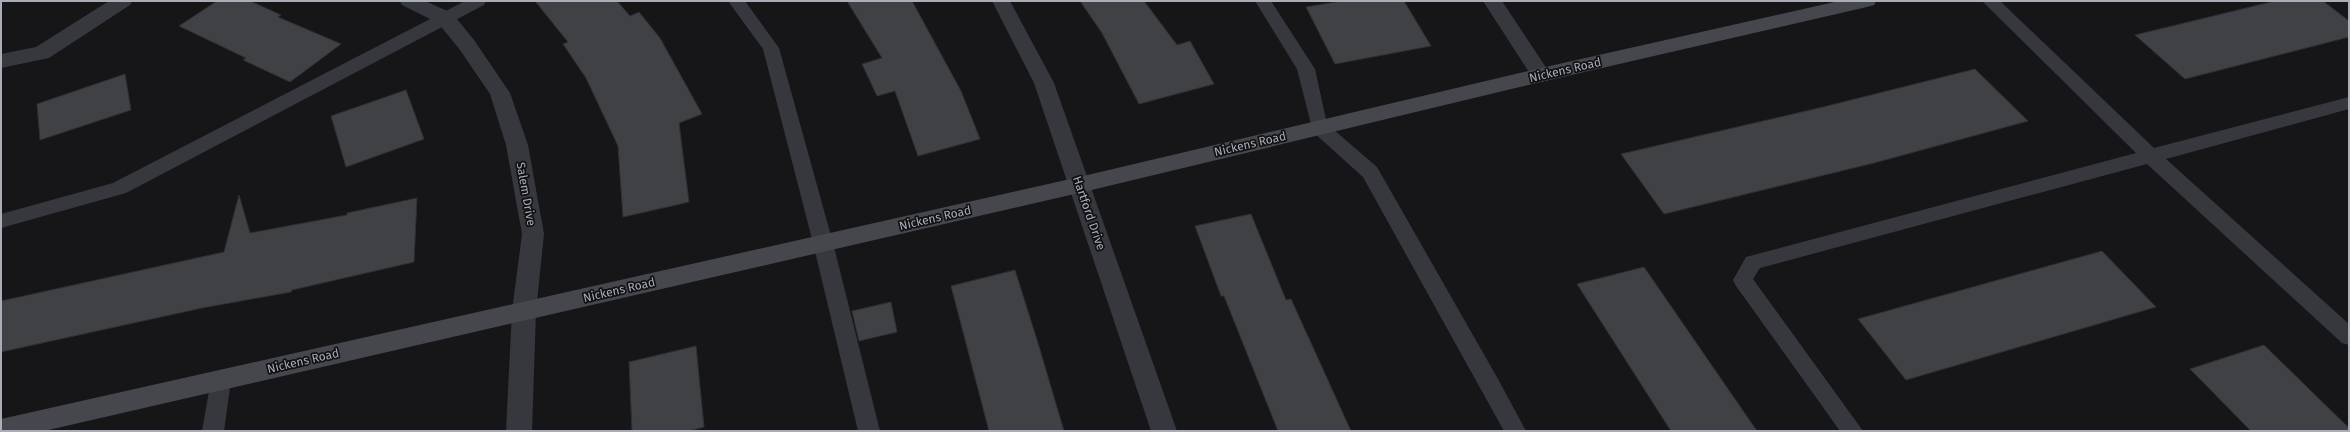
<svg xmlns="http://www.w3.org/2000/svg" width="2350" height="432" viewBox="0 0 2350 432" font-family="'Fira Sans',sans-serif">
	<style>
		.building { fill: #404145; stroke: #303034 }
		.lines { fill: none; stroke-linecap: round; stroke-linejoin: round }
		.lane { fill: #37383d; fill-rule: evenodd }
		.street { fill: #37383d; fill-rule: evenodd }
		.secondary { fill: #45474d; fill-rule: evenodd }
		.labels { text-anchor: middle; stroke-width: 3.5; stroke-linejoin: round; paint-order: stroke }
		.street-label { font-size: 12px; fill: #a8adb8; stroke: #111113 }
	</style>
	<rect width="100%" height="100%" fill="#161618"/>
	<path class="building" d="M217,1H250L281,15L278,17L341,44L290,82L243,60L246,58L179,26Z
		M535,1H617L630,16L639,12L660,38L702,114L679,123L689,202L623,217L618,146L586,78L563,44L568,42Z
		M847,1H912L961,91L980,139L918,156L895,91L877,96L862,64L882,58Z
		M1080,1H1144L1177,45L1190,41L1214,84L1139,104L1102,33Z
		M1342,1H1404L1431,46L1335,64L1306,7Z
		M2275,1H2323L2349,21V37L2185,79L2135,35Z
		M1975,69L2028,121L1874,163L1664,214L1621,154L1819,108Z
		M125,74L131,110L40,140L37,104Z
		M406,90L424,139L346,167L331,116Z
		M239,195L250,233L347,215V213L417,198L414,262L292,290L291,292L202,308L1,352V301L224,252Z
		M1251,214L1286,300L1291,299L1351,431H1278L1224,296H1221L1195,226Z
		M2102,251L2156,307L1906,380L1858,319Z
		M1644,267L1757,431H1671L1577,284Z
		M1015,270L1038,343L1064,431H989L951,286Z
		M891,302L897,332L859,341L852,311Z
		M2264,345L2349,428V431H2251L2190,369Z
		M696,346L704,427L689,431H632L629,362Z"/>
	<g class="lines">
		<path class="lane" d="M465,1H486L484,5L126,193L1,228V214L113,183Z
			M728,1H745L779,48L833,243L880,431H858L813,243L763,49Z
			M1255,1H1271L1315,69L1327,124L1377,167L1498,379L1526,431H1504L1363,177L1313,132L1297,69Z
			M1982,1H2000L2154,148L2349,97V109L2166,159L2349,324V345L2342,343L2147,164L1760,268L1753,279L1863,431H1840L1736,286L1733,280L1746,257L2136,153Z
			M221,371L228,374L231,380L224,431H202L211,380L214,374Z"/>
		<path class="street" d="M109,1H132L130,5L49,58L1,68V54L36,47Z
			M400,1H425L452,13L474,40L510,93L528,145L544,234L536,311L532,431H506L512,311L522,234L506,145L490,94L460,50L438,23L402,5Z
			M992,1H1010L1054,83L1177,431H1151L1034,83Z
			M1483,1H1502L1551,75L1548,80L1541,82L1534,80Z"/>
		<path class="secondary" d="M1839,1H1876L1874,5L1867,7L1541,82L1079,193L44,431H1V419L1079,177L1541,68Z"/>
	</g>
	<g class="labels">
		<g class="street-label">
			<text transform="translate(1565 70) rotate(-13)" y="4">Nickens Road</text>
			<text transform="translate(1250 144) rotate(-13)" y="4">Nickens Road</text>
			<text transform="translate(526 194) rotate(80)" y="4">Salem Drive</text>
			<text transform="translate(1089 213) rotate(71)" y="4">Hartford Drive</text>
			<text transform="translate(935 218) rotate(-13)" y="4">Nickens Road</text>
			<text transform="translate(619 290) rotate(-13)" y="4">Nickens Road</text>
			<text transform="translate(303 361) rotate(-13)" y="4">Nickens Road</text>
		</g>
	</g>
	<rect width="2350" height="432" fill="none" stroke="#a8adb8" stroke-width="4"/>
</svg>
